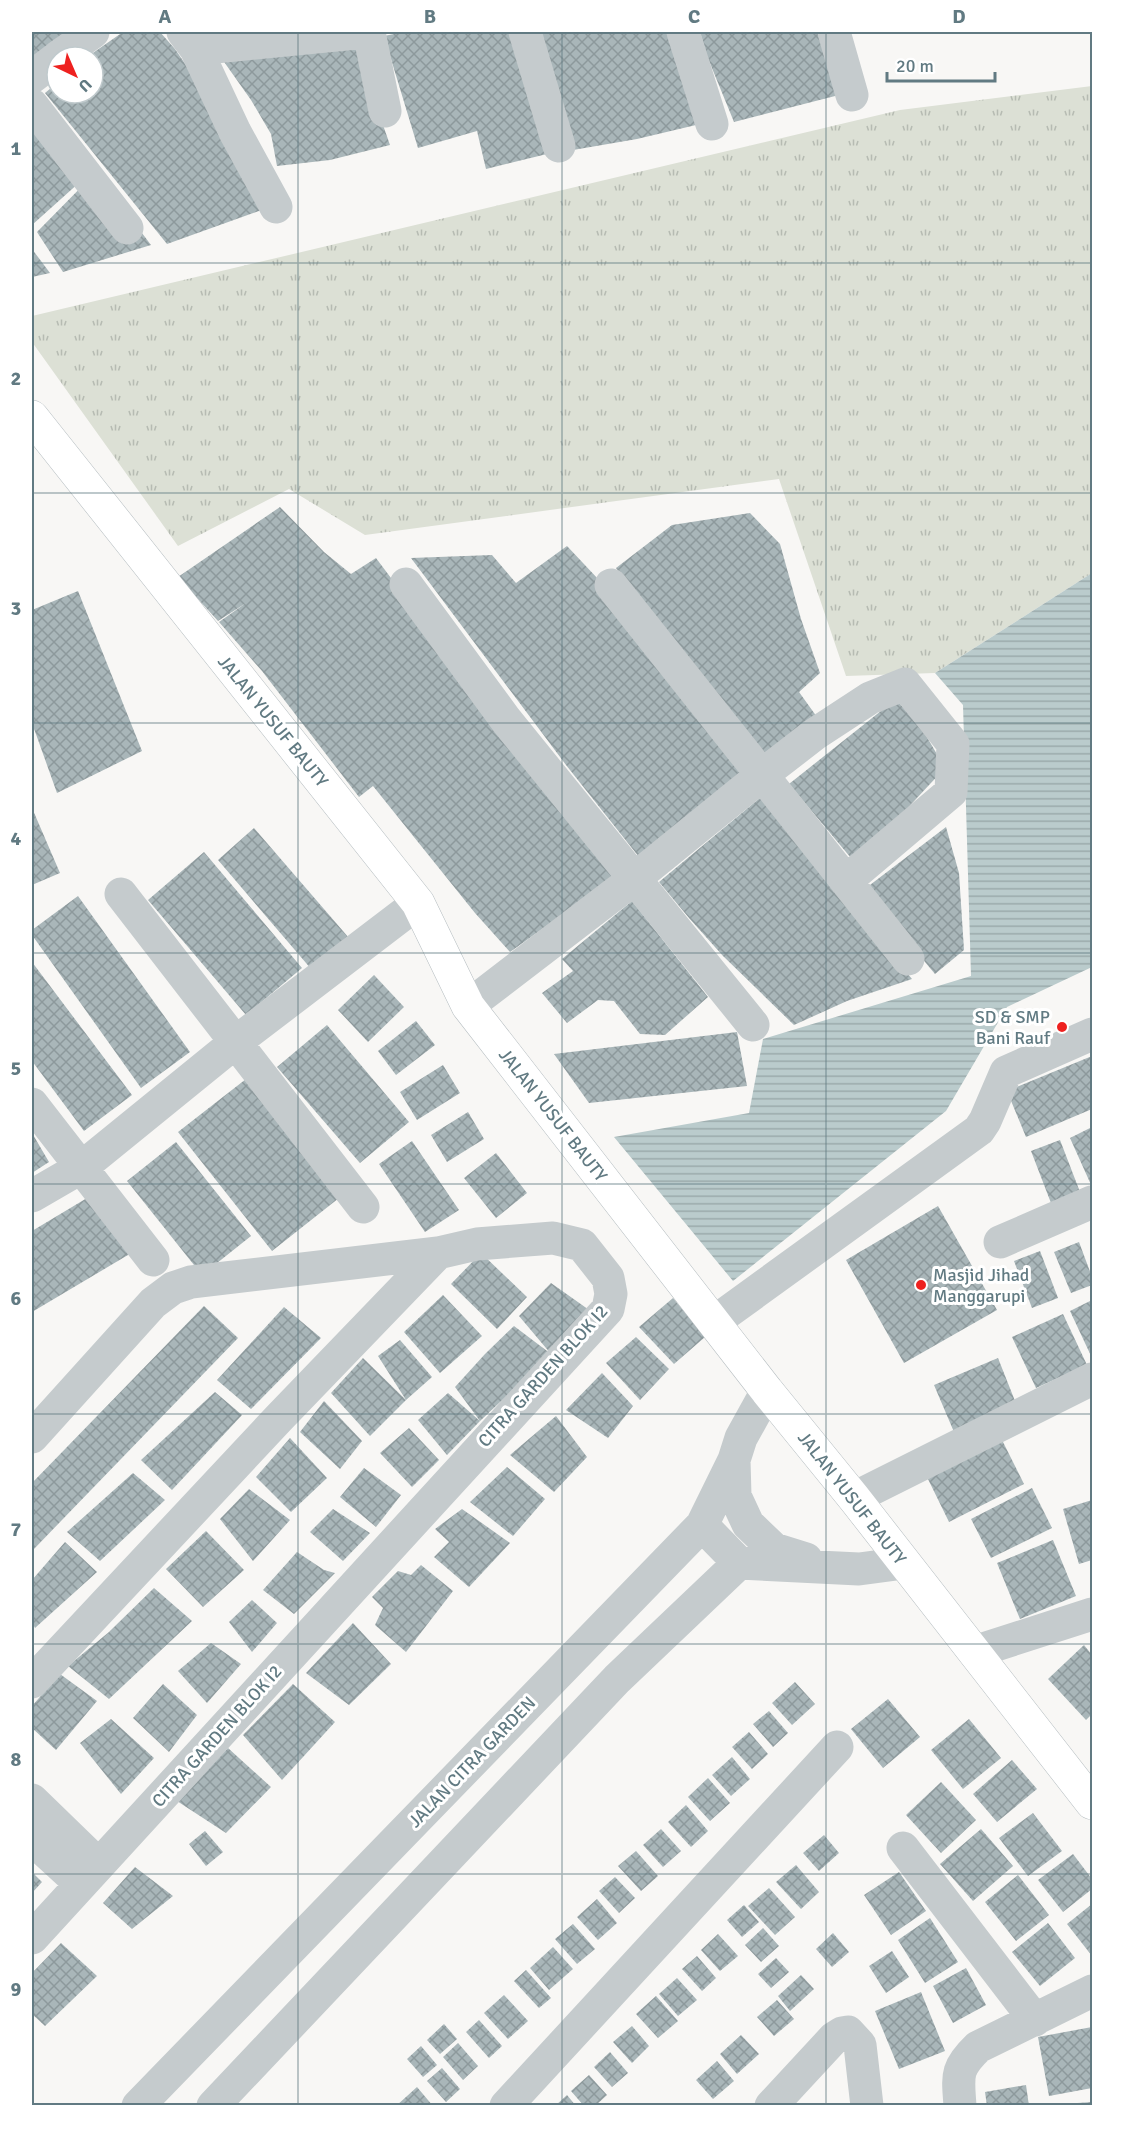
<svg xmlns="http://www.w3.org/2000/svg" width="1124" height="2137" viewBox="0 0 1124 2137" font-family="Signika,sans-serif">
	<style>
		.grass { fill: url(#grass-tufts) }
		.water { fill: url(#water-rules) }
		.building { fill: url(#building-cross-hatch) }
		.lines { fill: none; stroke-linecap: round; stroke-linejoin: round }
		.secondary-casing { stroke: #b5bdc0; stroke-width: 34 }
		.street { stroke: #c5cbcd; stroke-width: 33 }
		.secondary { stroke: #fff; stroke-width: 33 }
		.grid { fill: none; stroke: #617a82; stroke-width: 1.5; stroke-opacity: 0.55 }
		.poi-dot { fill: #ee211f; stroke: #fff; stroke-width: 2 }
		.labels { text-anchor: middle; stroke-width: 6; stroke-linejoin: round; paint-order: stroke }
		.street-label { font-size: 18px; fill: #617a82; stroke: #fff }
		.poi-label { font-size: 18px; fill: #617a82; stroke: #fff; text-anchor: end }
		.neatline { fill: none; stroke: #617a82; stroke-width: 2 }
		.grid-label { font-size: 20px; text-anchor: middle; font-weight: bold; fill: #617a82 }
	</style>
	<defs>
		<pattern id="grass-tufts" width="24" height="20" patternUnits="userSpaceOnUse" patternTransform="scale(1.5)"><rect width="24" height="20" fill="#dce0d5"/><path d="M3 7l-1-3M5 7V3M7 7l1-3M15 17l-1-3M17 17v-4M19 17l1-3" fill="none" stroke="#b6bbb2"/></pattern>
		<pattern id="water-rules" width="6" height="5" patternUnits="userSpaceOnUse" patternTransform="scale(1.5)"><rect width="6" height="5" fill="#bacbcc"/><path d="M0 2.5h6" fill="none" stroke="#9baaab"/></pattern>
		<pattern id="building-cross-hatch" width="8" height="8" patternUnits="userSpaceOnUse" patternTransform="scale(1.5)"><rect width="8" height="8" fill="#a9b6b9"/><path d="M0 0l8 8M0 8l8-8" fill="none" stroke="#8d999c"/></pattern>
	</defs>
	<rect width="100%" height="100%" fill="#f8f7f5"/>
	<path class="grass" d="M1092,86V573L935,673L846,676L779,479L365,535L289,489L178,546L32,342V316L900,110Z"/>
	<path class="water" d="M1092,573V967L1007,1007L946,1111L733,1281L614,1137L749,1113L763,1039L971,976L963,705L935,673Z"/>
	<path class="building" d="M32,32H75L32,64Z
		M123,32H160L175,49L197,81L270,207L167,244L45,93L57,83V93H93V57H87Z
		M404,32H515L547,154L486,169L477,131L418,148L384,36Z
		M539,32H670L696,125L637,139L573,150Z
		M700,32H823L839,95L734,122L707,56Z
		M363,38L377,108L390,145L330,160L277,166L271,134L251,100L222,59Z
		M32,116L81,181L32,225Z
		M96,172L151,245L63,272L37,232Z
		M32,249L50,273L32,277Z
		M280,507L324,552L351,574L376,558L615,877L510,952L475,913L373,786L359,797L262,671L219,622L246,603L218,621L178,577Z
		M750,513L780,544L801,619L820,673L799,692L817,717L764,759L616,568L672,525Z
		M567,546L599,580L745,771L639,857L566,765L411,558L492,555L516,583Z
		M78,591L142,751L57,793L32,723V610Z
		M896,699L924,732L945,768L900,816L851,858L789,784Z
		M761,797L879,939L912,979L847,1001L794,1025L723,956L689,918L659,882Z
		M32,808L60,873L32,885Z
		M946,827L959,873L964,950L935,974L895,926L866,888Z
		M254,828L349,938L312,970L218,860Z
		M204,852L302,968L246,1015L148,900Z
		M78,896L190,1052L141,1088L32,935V930Z
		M632,901L708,997L665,1035L640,1034L614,1001L598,1000L567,1023L542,993L573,971L562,959Z
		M32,962L132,1095L84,1131L32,1061Z
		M374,975L404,1007L368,1042L338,1010Z
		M416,1021L435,1045L396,1075L378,1051Z
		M327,1025L409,1122L360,1163L277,1067Z
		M737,1032L747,1086L589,1103L554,1054Z
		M1092,1056V1109L1026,1137L1007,1091Z
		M443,1065L460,1093L417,1120L400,1092Z
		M246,1079L339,1198L272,1251L178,1132Z
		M468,1112L484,1139L447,1162L431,1135Z
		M1092,1127V1187L1070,1138Z
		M32,1133L49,1162L32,1173Z
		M1060,1140L1080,1192L1051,1203L1031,1151Z
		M412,1141L459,1210L425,1232L379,1164Z
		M176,1142L251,1236L202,1275L127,1181Z
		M496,1153L527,1193L496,1218L464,1178Z
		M97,1192L133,1252L32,1312V1231Z
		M938,1206L997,1310L904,1363L846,1260Z
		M1079,1242L1092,1277V1285L1071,1293L1054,1252Z
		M1040,1251L1058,1298L1032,1308L1014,1261Z
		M481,1253L527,1297L497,1329L451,1284Z
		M551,1283L592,1312L551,1354L519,1316Z
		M443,1295L482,1336L440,1373L404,1332Z
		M673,1298L705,1337L674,1364L639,1327Z
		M1092,1300V1358L1070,1311Z
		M204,1306L238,1338L32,1551V1483Z
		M284,1307L321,1338L251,1409L217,1380Z
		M1063,1314L1087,1365L1036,1388L1012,1337Z
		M514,1326L551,1354L480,1421L455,1387L485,1354Z
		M636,1337L669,1369L640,1400L606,1363Z
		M400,1340L432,1377L406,1400L378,1356Z
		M363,1358L406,1400L370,1436L331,1393Z
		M998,1358L1017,1406L954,1432L934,1385Z
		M602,1373L633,1406L608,1438L566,1410Z
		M215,1392L242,1415L172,1490L141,1460Z
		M448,1393L480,1421L447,1455L418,1420Z
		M324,1401L362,1441L340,1469L300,1432Z
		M556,1416L587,1457L554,1492L510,1455Z
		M409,1428L439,1460L412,1487L380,1453Z
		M290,1438L327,1478L291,1512L256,1477Z
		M1002,1440L1024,1484L949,1522L927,1477Z
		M507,1467L545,1499L513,1536L470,1502Z
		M364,1468L401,1495L376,1527L340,1497Z
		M133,1473L165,1500L100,1561L67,1532Z
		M1032,1488L1052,1528L991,1558L971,1519Z
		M249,1489L290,1520L253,1561L220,1519Z
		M1092,1500V1560L1079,1564L1063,1509Z
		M333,1509L370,1533L343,1561L310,1532Z
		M462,1509L510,1543L469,1587L434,1557L449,1542L435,1529Z
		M206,1531L244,1570L203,1607L166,1569Z
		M1053,1540L1076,1596L1020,1619L997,1563Z
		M65,1542L97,1572L35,1628L32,1622V1580Z
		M297,1552L324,1570L335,1573L294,1614L263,1590Z
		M421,1565L453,1591L406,1652L375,1625L383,1608L372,1597L398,1571L411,1575Z
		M154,1588L192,1621L109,1699L68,1666L109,1632Z
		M252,1600L277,1623L252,1652L229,1622Z
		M353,1623L391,1664L349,1705L306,1673Z
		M211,1643L241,1664L207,1703L178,1671Z
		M1084,1645L1092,1655V1714L1086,1720L1048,1679Z
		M60,1674L97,1701L56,1750L32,1728V1706Z
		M795,1682L815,1704L792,1725L772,1703Z
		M163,1684L197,1715L169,1752L133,1718Z
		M293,1684L335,1722L282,1780L243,1735Z
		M888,1699L920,1737L883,1768L851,1729Z
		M769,1711L788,1733L773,1747L753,1724Z
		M111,1719L154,1758L121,1794L80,1743Z
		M969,1719L1001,1758L963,1789L931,1750Z
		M749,1732L768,1754L752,1769L732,1747Z
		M228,1748L271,1787L226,1833L177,1801Z
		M732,1757L750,1779L731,1796L712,1775Z
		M1012,1760L1037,1789L997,1822L973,1794Z
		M708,1778L730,1803L710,1821L688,1797Z
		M941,1782L976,1820L941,1853L906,1815Z
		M686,1805L708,1831L691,1847L668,1822Z
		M1033,1813L1062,1851L1028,1876L999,1838Z
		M661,1829L681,1851L663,1867L643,1845Z
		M981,1829L1013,1866L973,1901L940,1864Z
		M205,1831L223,1852L206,1866L189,1844Z
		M824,1835L839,1853L819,1871L803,1853Z
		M636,1851L658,1876L641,1891L618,1866Z
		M1073,1854L1092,1879V1889L1063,1912L1038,1880Z
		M796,1865L819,1892L801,1909L776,1882Z
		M135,1867L173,1896L132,1929L103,1903Z
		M32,1872L42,1882L32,1893Z
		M899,1872L926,1911L891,1935L864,1895Z
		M1018,1875L1049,1915L1016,1941L985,1902Z
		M615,1877L635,1898L619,1913L599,1891Z
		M769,1888L795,1917L775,1935L748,1906Z
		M597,1899L617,1923L598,1940L577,1917Z
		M1092,1904V1956L1067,1924Z
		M744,1905L759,1922L742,1937L727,1920Z
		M930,1918L958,1962L925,1983L898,1940Z
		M1048,1923L1075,1958L1040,1986L1012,1952Z
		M573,1924L595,1949L577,1964L555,1939Z
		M763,1928L779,1946L761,1962L745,1945Z
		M833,1933L849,1952L832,1967L816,1949Z
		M718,1934L738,1956L720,1971L701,1950Z
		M61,1943L97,1976L45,2026L32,2014V1973Z
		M553,1947L573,1969L549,1990L530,1968Z
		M892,1951L909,1977L886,1993L869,1966Z
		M697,1956L716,1978L702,1991L682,1969Z
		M776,1958L789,1972L771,1988L758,1974Z
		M966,1968L986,2005L953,2023L933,1986Z
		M526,1970L551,1998L539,2008L514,1981Z
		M801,1975L814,1989L790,2011L778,1996Z
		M677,1978L697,2000L678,2016L659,1994Z
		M921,1992L945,2051L899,2069L875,2011Z
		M504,1995L528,2021L508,2039L484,2013Z
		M656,1996L678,2021L658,2038L636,2014Z
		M777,2000L794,2019L774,2036L757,2017Z
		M479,2020L502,2046L489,2058L466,2032Z
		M444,2024L457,2039L440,2054L427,2040Z
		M632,2026L649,2046L632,2063L613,2042Z
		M1092,2027V2088L1049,2096L1038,2037Z
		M741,2035L759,2054L737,2074L720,2054Z
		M458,2043L478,2066L463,2080L443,2057Z
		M421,2046L437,2065L423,2077L407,2059Z
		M610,2052L628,2073L612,2087L594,2067Z
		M717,2061L734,2081L713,2099L696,2080Z
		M442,2068L460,2089L446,2102L427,2081Z
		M589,2075L607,2095L595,2106H584L571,2091Z
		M1026,2085L1029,2106H987L985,2092Z
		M417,2087L433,2106H396Z
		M567,2095L576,2106H555Z
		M1092,2102V2106H1063V2104Z"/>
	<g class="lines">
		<g class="secondary-casing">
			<path id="secondary" d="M32,417L418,903L468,1006L767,1391L854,1498L1092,1803"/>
		</g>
		<path class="street" d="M183,32L196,49L367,32
			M369,32L385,111
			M525,32L559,146
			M683,32L712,124
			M834,32L852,95
			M196,49L235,132L276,207
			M58,57L93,32
			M32,77L57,58
			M32,105L127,228
			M406,584L506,720L753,1025
			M611,585L762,775L815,734L870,698L905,684L953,744L951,792L846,881
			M121,894L363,1207
			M468,1006L634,879L762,775L908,959
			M32,1104L153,1260
			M32,1196L82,1167L237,1041L418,903
			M1000,1242L1092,1202
			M714,1322L979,1130L985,1121L1006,1072L1092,1034
			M32,1437L153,1303L173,1288L191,1282L438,1253
			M734,1460L735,1496L748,1524L774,1549L806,1559
			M854,1498L1092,1379
			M702,1525L739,1563
			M974,1652L1092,1614
			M32,1682L279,1418L438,1253L477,1244L553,1238L582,1245L608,1278L611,1294L608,1309L32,1938
			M32,1800L99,1865
			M32,1839L81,1884
			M903,1848L1035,2020
			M138,2106L702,1525L734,1460L741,1438L767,1391
			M213,2106L617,1679L739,1563L859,1569L904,1563
			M506,2106L837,1747
			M771,2106L834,2038L842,2033L848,2032L860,2045L867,2106
			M960,2106C958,2076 955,2069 978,2047L1092,1991"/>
		<use href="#secondary" class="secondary"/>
	</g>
	<path class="grid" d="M298,32V2106M562,32V2106M826,32V2106M32,263H1092M32,493H1092M32,723H1092M32,953H1092M32,1184H1092M32,1414H1092M32,1644H1092M32,1874H1092"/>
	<g class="poi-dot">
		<circle cx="1062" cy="1027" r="6"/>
		<circle cx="921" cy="1285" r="6"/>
	</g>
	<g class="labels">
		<g class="street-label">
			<text transform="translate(273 721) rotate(51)" y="6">JALAN YUSUF BAUTY</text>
			<text transform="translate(553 1115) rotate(52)" y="6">JALAN YUSUF BAUTY</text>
			<text transform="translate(543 1376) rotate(-48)" y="6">CITRA GARDEN BLOK I2</text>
			<text transform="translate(852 1498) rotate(52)" y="6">JALAN YUSUF BAUTY</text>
			<text transform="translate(217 1736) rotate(-48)" y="6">CITRA GARDEN BLOK I2</text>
			<text transform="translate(472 1762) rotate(-46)" y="6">JALAN CITRA GARDEN</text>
		</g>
		<g class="poi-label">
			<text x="1050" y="1023">SD &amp; SMP<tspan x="1050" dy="21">Bani Rauf</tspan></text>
			<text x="933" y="1281" text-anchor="start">Masjid Jihad<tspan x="933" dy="21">Manggarupi</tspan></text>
		</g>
	</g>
	<rect width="1124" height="2137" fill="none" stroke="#ffffff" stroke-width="66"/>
	<g transform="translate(75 75) rotate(136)"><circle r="28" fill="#ffffff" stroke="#c0cacd" stroke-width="1.5"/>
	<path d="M0-4.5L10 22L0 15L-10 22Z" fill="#ee211f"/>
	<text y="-9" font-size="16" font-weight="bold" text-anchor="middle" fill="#617a82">U</text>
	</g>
	<path d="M887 72v9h108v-9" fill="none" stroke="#617a82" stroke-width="3"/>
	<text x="896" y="72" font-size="18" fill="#617a82" stroke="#ffffff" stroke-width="4.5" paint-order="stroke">20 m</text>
	<rect x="33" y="33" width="1058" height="2071" class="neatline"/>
	<g class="grid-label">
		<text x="165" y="23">A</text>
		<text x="430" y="23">B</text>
		<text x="694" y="23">C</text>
		<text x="959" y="23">D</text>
		<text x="16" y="155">1</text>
		<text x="16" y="385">2</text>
		<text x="16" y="615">3</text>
		<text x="16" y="845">4</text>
		<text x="16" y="1075">5</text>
		<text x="16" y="1305">6</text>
		<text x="16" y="1536">7</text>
		<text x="16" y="1766">8</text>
		<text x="16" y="1996">9</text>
	</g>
</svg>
